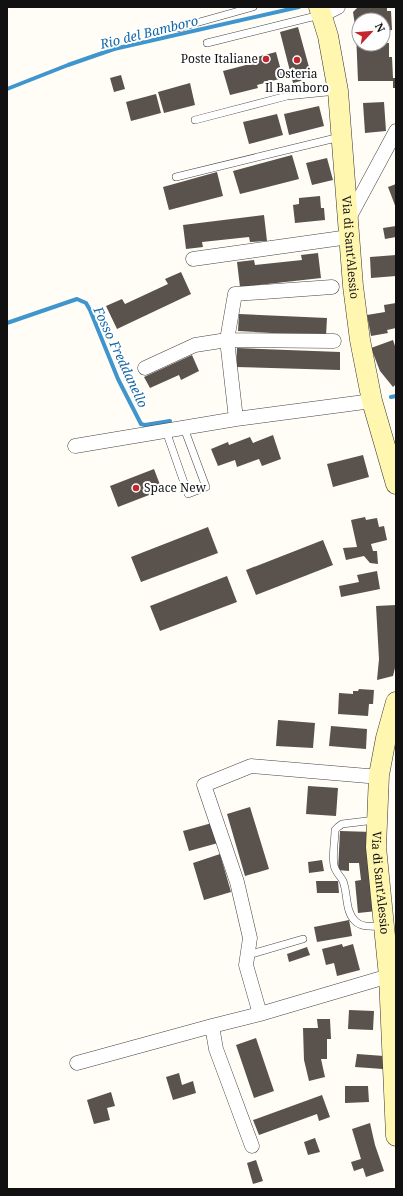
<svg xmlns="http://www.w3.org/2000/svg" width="403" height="1196" viewBox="0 0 403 1196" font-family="'Noto Serif',serif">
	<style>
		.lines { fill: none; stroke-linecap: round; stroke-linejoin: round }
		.stream { stroke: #3f96cf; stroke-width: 4 }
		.building { fill: #5a524d }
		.lane-casing { stroke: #444; stroke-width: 8 }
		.street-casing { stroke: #444; stroke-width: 15 }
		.secondary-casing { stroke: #333; stroke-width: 21 }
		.lane { stroke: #fff; stroke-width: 7 }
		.street { stroke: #fff; stroke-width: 14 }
		.secondary { stroke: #fff6b0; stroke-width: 20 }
		.poi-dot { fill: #c4262e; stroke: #fff; stroke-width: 1.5 }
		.labels { text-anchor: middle; stroke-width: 4; stroke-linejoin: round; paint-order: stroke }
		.poi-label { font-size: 12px; fill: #111; stroke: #fff; text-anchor: end }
		.street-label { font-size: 12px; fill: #111; stroke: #fff }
		.water-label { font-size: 13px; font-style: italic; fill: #1768a6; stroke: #fff }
	</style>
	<rect width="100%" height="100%" fill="#fffdf5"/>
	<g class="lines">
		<path class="stream" d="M7,89L68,65L114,49L299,7
			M7,323L77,299L86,303L90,310L118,379L141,424L145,425L170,421
			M391,397L396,396"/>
	</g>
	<path class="building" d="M358,7H387V11H391L392,30L383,31V20H359V44L389,43V57H392L393,78H396V88H393V81H358L356,32L353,12Z
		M298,27L312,78L293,83L280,32Z
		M276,52L283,78L257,85L258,88L230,95L223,71L246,65L245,60Z
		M121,75L125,89L114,92L110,78Z
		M190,83L195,105L164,113L158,92Z
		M156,94L161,113L131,121L126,102Z
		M384,102L386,131L365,133L363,103Z
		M319,106L324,126L289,135L284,114Z
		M277,114L283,135L249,144L243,122Z
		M292,155L299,179L240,194L233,171Z
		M327,158L333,180L312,185L306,163Z
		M217,172L223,196L169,210L163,187Z
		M396,184V208L388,187Z
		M320,196L321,208H324L325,220L295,223L293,205L299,204V198Z
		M264,215L267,241L250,242L249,237L202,242L203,247L186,249L183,225Z
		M396,226V237L385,239L383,228Z
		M318,253L321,278L240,287L237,262L254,260L255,265L302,260L301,255Z
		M396,255V276L371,278L370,257Z
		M181,272L191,294L117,329L106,306L122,299L125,304L168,284L165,279Z
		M396,303V328L387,330L388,333L371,336L367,315L385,312L384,305Z
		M239,314L327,318L326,336L238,331Z
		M393,340L396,349V384L393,387L380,371L371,348Z
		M237,348L340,352V370L236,367Z
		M192,355L199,371L181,380L179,375L150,388L144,377Z
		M273,435L281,459L262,466L259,459L237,467L235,460L218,466L211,449L228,442L229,445L250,437L253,443Z
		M363,455L369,477L333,487L327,464Z
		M154,469L162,490L118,507L110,486Z
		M365,517L366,520L377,518L379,527L384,526L387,540L371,544L373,551H377L378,564L370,563L364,556L346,560L343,548L357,547L351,520Z
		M208,527L218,553L141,582L131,557Z
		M323,540L333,565L256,595L246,570Z
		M377,571L380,589L341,597L339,586L359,582L357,575Z
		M227,576L237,602L160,631L150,606Z
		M396,605V664L393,676L377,680L379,659L376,606Z
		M359,689L374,690L373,704H369L368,716L338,714L339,693L353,694V691H358Z
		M278,720L315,723L313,748L276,746Z
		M331,726L367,729L366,749L329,746Z
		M308,786L338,788L336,816L306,814Z
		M250,807L269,869L245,876L227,814Z
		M212,823L218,843L189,851L183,831Z
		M340,831L373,832L371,859H364H371L377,911L358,913L355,881L361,880L359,863H349V871L338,870Z
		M220,854L231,892L204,900L193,863Z
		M322,860L324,871L309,873L308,862Z
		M316,881H338L339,893H317Z
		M349,920L352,936L317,942L314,927Z
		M342,944L343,947L353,944L360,970L337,976L334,963L326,965L322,949Z
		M307,947L310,955L289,962L287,954Z
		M349,1010L374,1011L373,1030L348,1029Z
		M317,1019H330L331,1039H327V1059H321L325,1077L309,1081L304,1060L303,1028H318Z
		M256,1038L274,1091L254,1098L236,1045Z
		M357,1054L384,1056L383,1069L355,1067Z
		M179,1073L182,1085L193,1081L196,1093L173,1100L166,1077Z
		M345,1086H368L369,1102L345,1103Z
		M111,1092L115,1106L107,1108L110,1120L94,1124L87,1100Z
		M322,1095L330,1117L319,1121L317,1114L259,1135L253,1120Z
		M370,1123L375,1145L384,1171L366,1177L363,1168L354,1171L351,1162L361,1159L352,1129Z
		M315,1138L320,1152L308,1155L304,1142Z
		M256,1160L263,1181L253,1184L247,1163Z"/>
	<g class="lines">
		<g class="lane-casing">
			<path id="lane" d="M178,28L253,7
				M207,43L320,15
				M195,120L287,96L337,91
				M176,177L340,137
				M166,431L188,494L206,487L184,428
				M375,820L342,824L338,827L335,830C335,841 332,854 334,865C335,872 340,875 343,881C348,894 345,911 355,921C362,928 373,926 382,926
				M248,955L303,939"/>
		</g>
		<g class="street-casing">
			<path id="street" d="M322,15L338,7
				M348,220L396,131
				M193,259L349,237
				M332,287L235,294L227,340L334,341
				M145,368L195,345L227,340L236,419
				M75,446L236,419L372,401
				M260,1014L246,965L250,938L237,882L204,785L251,766L368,776L379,775
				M212,1026L216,1049L252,1146
				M77,1063L212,1026L260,1014L389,976"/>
		</g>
		<g class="secondary-casing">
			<g id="secondary">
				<path id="s1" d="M319,7L328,36L338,91L353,286L360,340L372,401L396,484"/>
				<path id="s2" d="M396,702L386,738L379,775L376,847L389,976L396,1136"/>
			</g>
		</g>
		<use href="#lane" class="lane"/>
		<use href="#street" class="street"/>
		<use href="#secondary" class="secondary"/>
	</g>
	<g class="poi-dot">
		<circle cx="266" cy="59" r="4"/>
		<circle cx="297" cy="60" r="4"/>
		<circle cx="136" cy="488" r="4"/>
	</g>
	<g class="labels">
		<g class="poi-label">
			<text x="258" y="63">Poste Italiane</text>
			<text x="297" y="78" text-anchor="middle">Osteria<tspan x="297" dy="14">Il Bamboro</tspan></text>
			<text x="144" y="492" text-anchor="start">Space New</text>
		</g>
		<g class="street-label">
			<text dy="4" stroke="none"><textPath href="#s1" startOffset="243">Via di Sant'Alessio</textPath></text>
			<text dy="4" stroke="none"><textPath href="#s2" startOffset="183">Via di Sant'Alessio</textPath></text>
		</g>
		<g class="water-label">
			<text transform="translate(149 32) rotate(-14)" y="5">Rio del Bamboro</text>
			<text transform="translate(121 357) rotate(65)" y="5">Fosso Freddanello</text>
		</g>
	</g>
	<rect width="403" height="1196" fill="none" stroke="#111111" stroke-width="16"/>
	<g transform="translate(371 32) rotate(64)"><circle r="19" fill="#ffffff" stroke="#a0a0a0"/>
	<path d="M0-3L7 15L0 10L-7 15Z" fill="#c4262e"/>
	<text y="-6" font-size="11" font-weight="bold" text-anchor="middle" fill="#111111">N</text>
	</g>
</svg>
